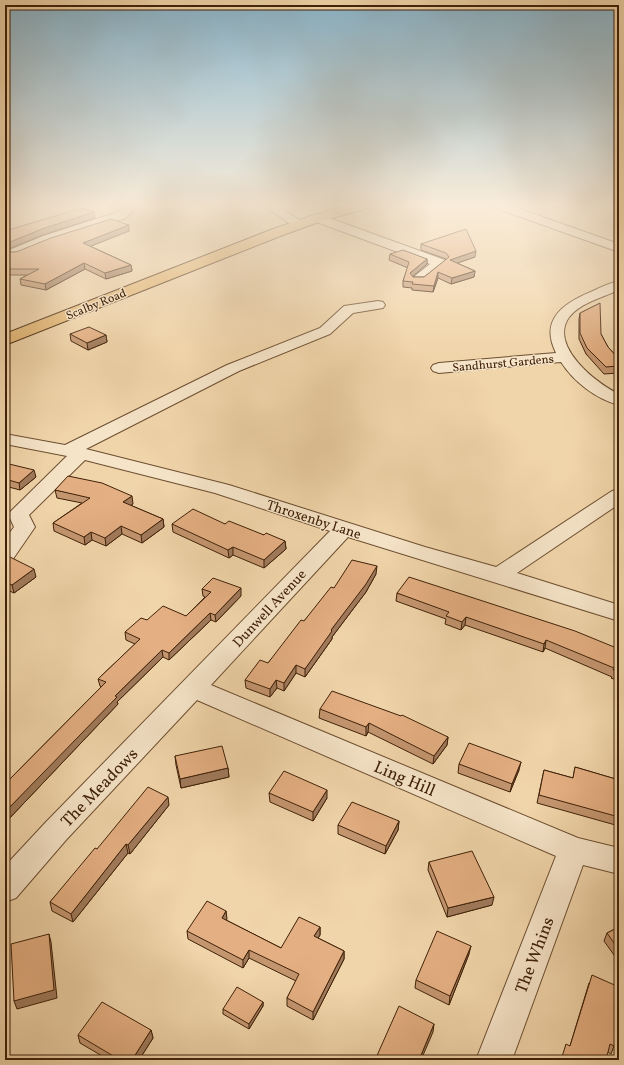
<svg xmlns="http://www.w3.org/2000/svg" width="624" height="1065" viewBox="0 0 624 1065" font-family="Vollkorn,serif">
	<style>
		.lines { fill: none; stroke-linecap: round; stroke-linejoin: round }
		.street-casing { stroke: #6c4e30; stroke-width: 2 }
		.highway-casing { stroke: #3f2108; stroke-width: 2 }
		.street { fill: #f6e4c8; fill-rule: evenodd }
		.highway { fill: #e8ba75; fill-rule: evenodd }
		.wall { fill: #c49670; stroke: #3f2108 }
		.shaded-wall { fill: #a07a5b; stroke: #3f2108 }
		.building { fill: #e4af82; stroke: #3f2108 }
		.labels { text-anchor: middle; stroke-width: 3; stroke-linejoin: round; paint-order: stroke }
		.far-street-label { font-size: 12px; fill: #3f2108; stroke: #f6e4c8 }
		.street-label { font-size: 14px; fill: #3f2108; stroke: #f6e4c8 }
		.near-street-label { font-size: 17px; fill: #3f2108; stroke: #f6e4c8 }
	</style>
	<rect width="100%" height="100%" fill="#f1d5aa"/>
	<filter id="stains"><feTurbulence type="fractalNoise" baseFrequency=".005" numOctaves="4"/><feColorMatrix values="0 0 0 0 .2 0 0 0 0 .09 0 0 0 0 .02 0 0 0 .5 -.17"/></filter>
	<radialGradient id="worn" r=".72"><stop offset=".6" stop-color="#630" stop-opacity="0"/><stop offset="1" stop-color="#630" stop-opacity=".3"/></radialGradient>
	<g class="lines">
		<g class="street-casing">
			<path id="street" d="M127,204H139L126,218L51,242L17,257H7L6,254L7,251L43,236L118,212Z
				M261,204H275L305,224L303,227H295Z
				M489,204H506L619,244V252L490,206Z
				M318,214L445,260L447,263L423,282L418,283L413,282L411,279L430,264L314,221L312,218L314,215Z
				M619,281V290C603,297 581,303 570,316C547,345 597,384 619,394V405C596,399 574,382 561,362L439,373L433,371L431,368L433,365L439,363L556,353C539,319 564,303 593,291C601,287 610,283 619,281Z
				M378,301L383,302L385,305L383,308L353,313L330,334L239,371L86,449L229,485L425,547L496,567L612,491L619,489V504L517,573L619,605V621L348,537L211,685L578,838L619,848V874L583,865L512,1060H476L556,856L197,700L66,840L16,898L5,902V866L46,822L330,531L215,493L85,460L29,515L35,527L13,559L5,561V539L14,527L8,514L67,456L5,444V434L65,445L227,365L320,328L344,306Z"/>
		</g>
		<g class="highway-casing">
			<path id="highway" d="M353,204H374L372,207L322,221L283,235L5,345V334L273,229L314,215Z"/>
		</g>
		<use href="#street" class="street"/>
		<use href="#highway" class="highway"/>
	</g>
	<path class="wall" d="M95,218L43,235L6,250L5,252H16L129,231L90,246L131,265L132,271L106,279L85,269L46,290L21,285L20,279L27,275H5V231Z
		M421,244L475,257L457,263L475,271L474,277L451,284L438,278L433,292L412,290V288L403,287V281L408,268L389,260L390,254L427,259V264L412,276L413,277H424L446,260V259L421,250Z
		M580,313L601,334L608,347L619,359V373L604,374L586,354L579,339V319Z
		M70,334L106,335L107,342L88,350L71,341Z
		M5,463L36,477L20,490L5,486Z
		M55,490L133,504L130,505L163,519L164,527L142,543L122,534L106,546L92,540L85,545L54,531L53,523L82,503L57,498Z
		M172,524H225L285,541L286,549L264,568L233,555L229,558L173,532Z
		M5,560L36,577L14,593L5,589Z
		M376,574L366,592L332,637V639L305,677L296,673L284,691L277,688L270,697L246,688L245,680L268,663L304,621L334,588Z
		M202,589L241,596L216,622L211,620L169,660L163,657L117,702L118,704L5,823V784L101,687L100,686L98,679L135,644L126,640L125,632L147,620L186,616L205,597L203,596Z
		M397,593L619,649V681L611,678L612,677L545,648L543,652L465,625L461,630L445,624L446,619L396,601Z
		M320,709L448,737L447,745L433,764L368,732L366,736L319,718Z
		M175,756L228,768L229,777L181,788L176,765Z
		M459,764L519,770L510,792L458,773Z
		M575,767L619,780V826L537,803L544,770L573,778Z
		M269,793L327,798L313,821L270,802Z
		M169,805L130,854L128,853L73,922L52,911L50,902L97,849Z
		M399,821L398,830L385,854L338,834V825Z
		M429,862L492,905L447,917L428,870Z
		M226,911V920L281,948L320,927V935L318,938L344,951V959L313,1020L287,1006V998L296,981L249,958L243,968L188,939L187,931Z
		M619,927V962L604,941L607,933Z
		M469,954L449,1005L415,988L416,980Z
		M589,983L614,1046L611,1054L608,1052L570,1046Z
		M263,1002V1006L249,1029L223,1014V1009Z
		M151,1030L153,1038L139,1060H109L80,1043L78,1035Z"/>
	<path class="shaded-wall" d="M94,212L95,218L43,235L6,250L5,253V244L42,229Z
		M129,225V231L84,249L83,243Z
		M476,251L475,257L449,266L450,260Z
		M427,259V264L410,279V273Z
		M84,263L85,269L46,290L45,284Z
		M131,265L132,271L106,279L105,273Z
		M475,271L474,277L451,284L452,278Z
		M438,272V278L433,292L434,286Z
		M106,335L107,342L88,350L87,343Z
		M34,470L36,477L20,490L19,483Z
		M132,496L133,504L124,510L123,502Z
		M163,519L164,527L142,543L141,535Z
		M121,526L122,534L106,546L105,538Z
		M91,532L92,540L85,545L84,537Z
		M285,541L286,549L264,568V560Z
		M233,547V555L229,558L228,550Z
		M377,566L376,574L366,592L332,637V639L305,677V669L331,630Z
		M34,569L36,577L14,593L12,585Z
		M241,588V596L216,622L215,615Z
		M210,613L211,620L169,660V653Z
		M466,617L465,625L461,630L462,622Z
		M546,640L545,648L543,652L544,644Z
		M162,650L163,657L117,702L118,704L5,823V812L115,696Z
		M296,665V673L284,691V683Z
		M276,680L277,688L270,697V689Z
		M369,723L368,732L366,736V727Z
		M448,737L447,745L433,764L434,756Z
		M521,762L519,770L510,792L512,784Z
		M228,768L229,777L181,788L180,779Z
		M327,790V798L313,821V812Z
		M168,797L169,805L130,854L128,845Z
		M399,821L398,830L385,854L386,846Z
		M126,844L128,853L73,922L71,914Z
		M494,897L492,905L447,917L448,908Z
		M226,911L227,919L223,926L222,918Z
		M320,927V935L314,945V936Z
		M49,934L51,942L57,998L17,1009L14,1001Z
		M471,946L469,954L449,1005L450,996Z
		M249,950V958L243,968V960Z
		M344,951V959L313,1020V1012Z
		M263,1002V1006L249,1029V1024Z
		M434,1024L433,1032L421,1060H419Z
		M151,1030L153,1038L139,1060H132Z"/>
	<path class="building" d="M82,208L94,212L42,229L5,244V231Z
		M111,219L129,225L83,243L131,265L105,273L84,263L45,284L20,279L39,269H5V252H16L51,238Z
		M466,229L476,251L450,260L475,271L452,278L438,272L434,286L412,284L413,282L403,281L409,262L390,254L403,250L427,259L410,273L413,277H424L449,257L446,253L421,244Z
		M600,303L601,334L608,347L619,359V366L606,367L587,348L580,333V313Z
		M89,327L106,335L87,343L70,334Z
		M5,463L34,470L19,483L5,479Z
		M68,476L102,483L132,496L123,502L163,519L141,535L121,526L105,538L91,532L84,537L53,523L90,498L55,490Z
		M193,509L225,524L229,521L264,535L266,533L285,541L264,560L233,547L228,550L172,524Z
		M10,557L34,569L12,585L5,582V560Z
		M352,560L377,566L366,584L331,630L332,631L305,669L296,665L284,683L276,680L270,689L245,680L260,660L268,663L301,620L304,621L331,587L334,588Z
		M409,577L575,631L619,649V672L613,670L614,668L546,640L544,644L466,617L462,622L446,616L449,612L397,593Z
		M213,578L241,588L215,615L210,613L169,653L162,650L115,696L117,697L5,812V784L106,682L98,679L140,639L125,632L141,618L147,620L163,606L186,616L211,592L202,589Z
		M332,691L401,716L402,715L448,737L434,756L369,723L366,727L320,709Z
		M469,743L521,762L512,784L459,764Z
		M222,746L228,768L180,779L175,756Z
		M575,767L619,780V817L539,795L544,770L573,778Z
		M284,771L327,790L313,812L269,793Z
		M148,787L168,797L128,845L126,844L71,914L50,902L95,848L97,849Z
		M352,802L399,821L386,846L338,825Z
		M472,851L494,897L448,908L429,862Z
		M207,901L226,911L222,918L281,948L299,917L320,927L314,936L344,951L313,1012L287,998L299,974L249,950L243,960L187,931Z
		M619,927V950L607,933Z
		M437,931L471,946L450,996L416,980Z
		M49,934L54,990L14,1001L11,944Z
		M592,975L619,987V1027L614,1046L610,1044L606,1060H561L566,1044L570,1046Z
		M237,987L263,1002L249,1024L223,1009Z
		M102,1002L151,1030L132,1060H120L78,1035Z
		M399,1006L434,1024L419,1060H375Z
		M203,1057L208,1060H202Z"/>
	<linearGradient id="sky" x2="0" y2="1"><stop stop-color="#89b6ce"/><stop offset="0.58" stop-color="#f9ecd9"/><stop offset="1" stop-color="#f9ecd9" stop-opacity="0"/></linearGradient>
	<rect width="624" height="354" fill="url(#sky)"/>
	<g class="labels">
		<g class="far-street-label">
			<text transform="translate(96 304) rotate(-22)" y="4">Scalby Road</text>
			<text transform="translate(503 363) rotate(-5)" y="4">Sandhurst Gardens</text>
		</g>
		<g class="street-label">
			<text transform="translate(314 519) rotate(18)" y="5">Throxenby Lane</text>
			<text transform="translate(269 608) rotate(-47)" y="5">Dunwell Avenue</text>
		</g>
		<g class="near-street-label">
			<text transform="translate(405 778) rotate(23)" y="6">Ling Hill</text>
			<text transform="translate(99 787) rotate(-46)" y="6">The Meadows</text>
			<text transform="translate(534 955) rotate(-69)" y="6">The Whins</text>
		</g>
	</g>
	<rect width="624" height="1065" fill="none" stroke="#f1d5aa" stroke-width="20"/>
	<rect x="6" y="6" width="612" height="1053" fill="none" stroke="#3f2108" stroke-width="2"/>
	<rect x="10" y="10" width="604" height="1045" fill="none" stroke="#3f2108"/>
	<rect width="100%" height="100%" filter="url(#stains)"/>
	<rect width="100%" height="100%" fill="url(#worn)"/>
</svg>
